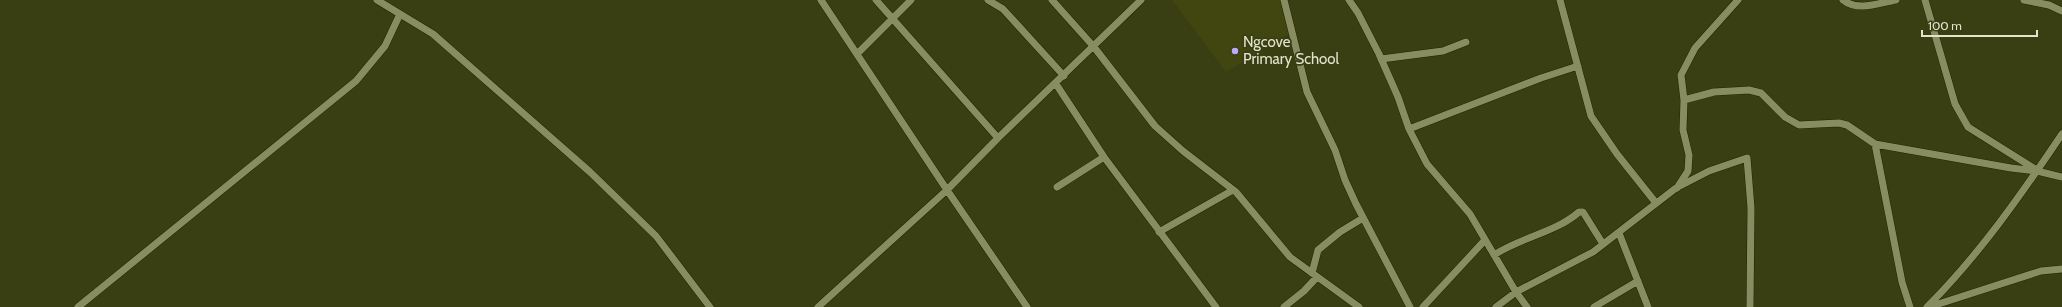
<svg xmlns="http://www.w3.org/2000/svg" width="2062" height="307" viewBox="0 0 2062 307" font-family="Cabin,sans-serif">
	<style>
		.built { fill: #414611 }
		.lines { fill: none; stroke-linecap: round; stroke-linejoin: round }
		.street-casing { stroke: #222404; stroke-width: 8 }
		.street { stroke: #888d61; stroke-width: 7 }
		.poi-dot { fill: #bbaaf6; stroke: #3a3e13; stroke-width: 1.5 }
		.labels { text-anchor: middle; stroke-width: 3.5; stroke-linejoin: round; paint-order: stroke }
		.poi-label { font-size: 15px; fill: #e2e5ce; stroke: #3a3e13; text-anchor: start }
	</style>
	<rect width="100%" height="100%" fill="#3a3e13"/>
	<path class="built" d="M1172,0H1284L1294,31L1226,72Z"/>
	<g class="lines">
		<g class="street-casing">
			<path id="street" d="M377,0L433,34L590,172L656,236L710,307
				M821,0L947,190L1027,307
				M876,0L998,138
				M988,0L1003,9L1064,76
				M1052,0L1094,47L1155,126L1183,151L1236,192L1290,257L1359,307
				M1284,0L1307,92L1335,150L1345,180L1356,204L1410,307
				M1349,0L1358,13L1379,54L1398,97L1409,129L1427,164L1470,214L1516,292L1527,307
				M1560,0L1591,116L1617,154L1656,203
				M1843,0C1858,12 1879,3 1896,0
				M1925,0L1955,104L1968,127L2035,169
				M2024,0L2049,5L2062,11
				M857,54L911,0
				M1381,59L1443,51L1466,42
				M1056,84L1104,157L1216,307
				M1684,100L1714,92L1749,90L1761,93L1785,117L1799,125L1839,123L1847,125L1875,144L2011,168L2037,171L2062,177
				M1409,129L1541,78L1578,66
				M1875,144L1902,282L1910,307
				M1057,187L1104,157
				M1677,188L1688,171L1689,155L1683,130L1684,100L1681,75L1695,48L1738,0
				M1159,232L1233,190
				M1619,233L1648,307
				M1494,255C1521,237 1555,233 1579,212H1583L1603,244
				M1312,273L1318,250L1340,232L1363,218
				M78,307L356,81L385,46L400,14
				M818,307L947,190L998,138L1141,0
				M1284,307L1304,291L1317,277
				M1423,307L1485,240
				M1496,307L1516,292L1593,252L1676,188L1709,171L1747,158L1751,208L1750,307
				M1594,307L1638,281
				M1927,307C1979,255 2021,195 2062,134
				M1929,307L2041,271L2062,269"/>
		</g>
		<use href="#street" class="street"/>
	</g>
	<circle class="poi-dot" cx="1235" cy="51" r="4"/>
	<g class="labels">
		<g class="poi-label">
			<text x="1243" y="47">Ngcove<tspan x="1243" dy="17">Primary School</tspan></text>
		</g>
	</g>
	<path d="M1922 30v6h115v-6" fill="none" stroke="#e2e5ce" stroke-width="2"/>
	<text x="1928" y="30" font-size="12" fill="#e2e5ce" stroke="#3a3e13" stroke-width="3" paint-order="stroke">100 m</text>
</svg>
